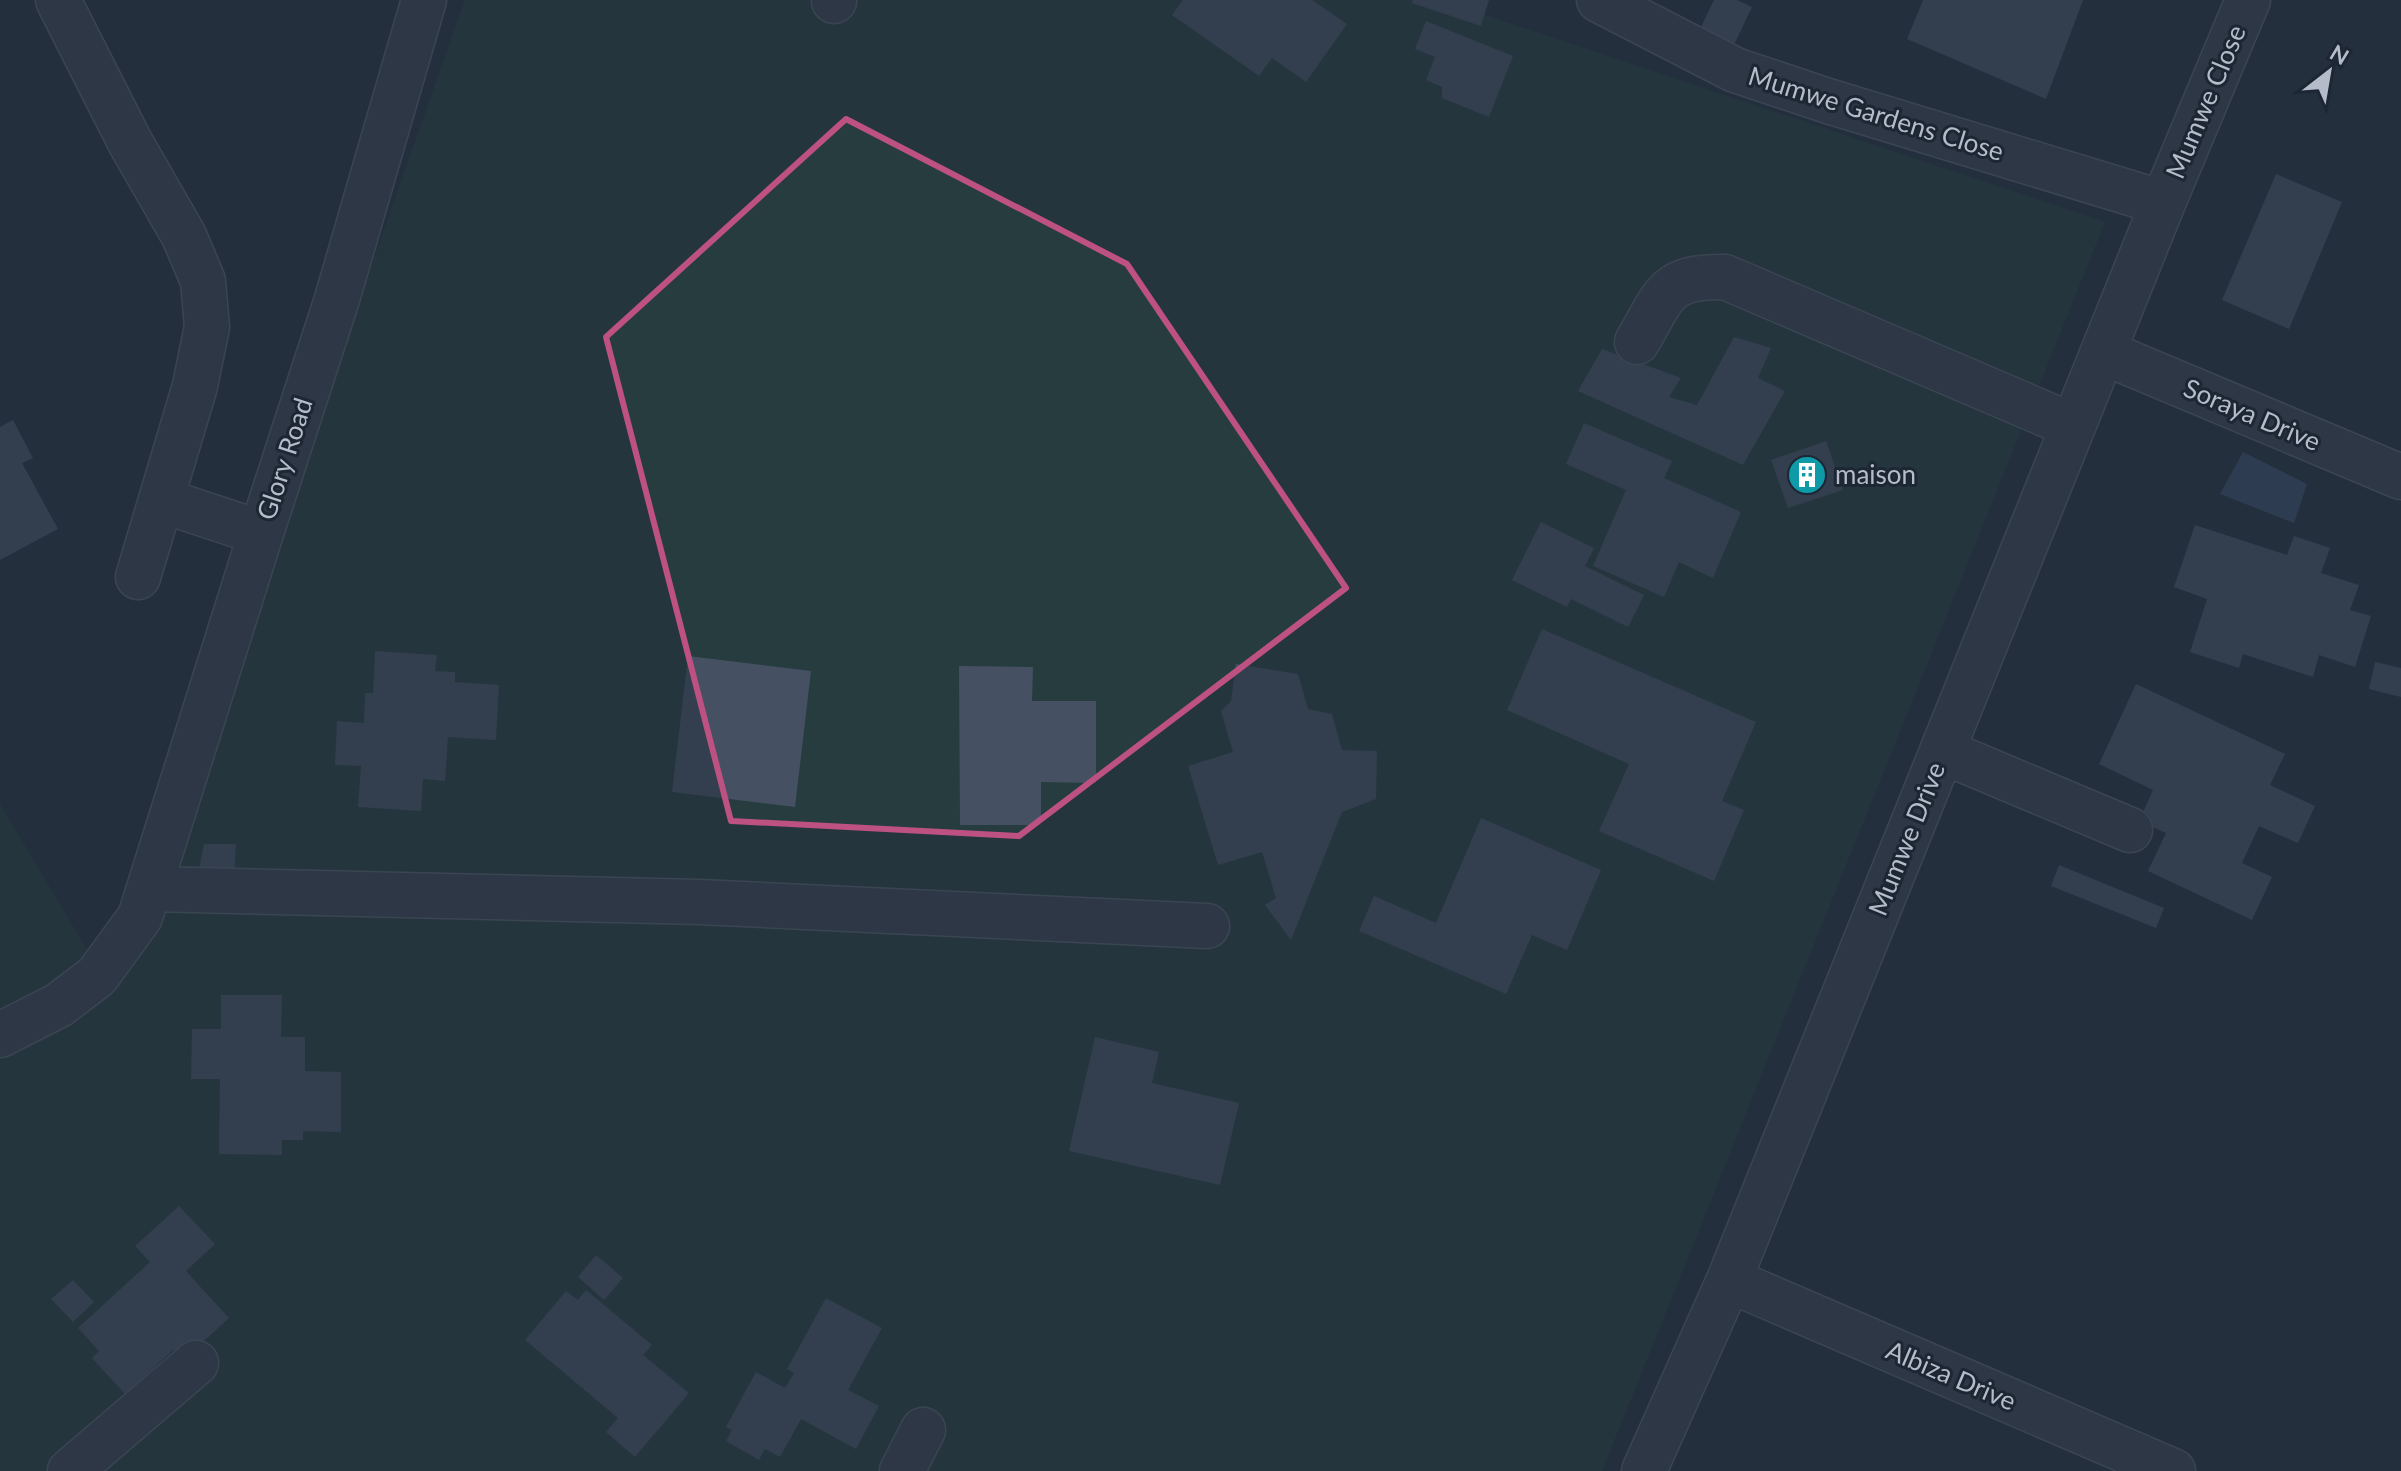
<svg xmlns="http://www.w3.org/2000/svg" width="2401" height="1471" viewBox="0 0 2401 1471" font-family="Lato,sans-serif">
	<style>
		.green { fill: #263c3f }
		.water { fill: #394c67 }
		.building { fill: #455162 }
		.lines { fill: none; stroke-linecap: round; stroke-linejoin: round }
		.minor-casing { stroke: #565f6c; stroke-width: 47 }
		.minor { stroke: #38414e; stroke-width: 44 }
		.marked { fill: none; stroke: #bd5182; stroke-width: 6; stroke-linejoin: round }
		.labels { text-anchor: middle; stroke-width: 6; stroke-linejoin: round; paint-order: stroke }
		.street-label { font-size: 26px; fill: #b4bcc9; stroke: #1d2633 }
		.poi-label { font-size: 26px; fill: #b4bcc9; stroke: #1d2633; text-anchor: start }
	</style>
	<rect width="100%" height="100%" fill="#242f3e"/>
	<path class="green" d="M465,0H1440L2105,222L1602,1471H0V804L114,995Z"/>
	<path class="water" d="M2243,452L2307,484L2294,523L2220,494Z"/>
	<path class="building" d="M1183,0H1312L1347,24L1306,82L1272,58L1259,76L1172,15Z
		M1413,0H1489L1481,26L1412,3Z
		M1714,0H1737L1752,7L1732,49L1698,33Z
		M1923,0H2083L2046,99L1907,39Z
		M1426,21L1513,56L1489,117L1442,98V87L1426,80L1435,57L1415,49Z
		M2276,174L2342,202L2289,329L2222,300Z
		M1734,337L1771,348L1758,378L1785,391L1743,465L1578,391L1602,349L1681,378L1669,397L1697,405Z
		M13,420L33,458L22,463L58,529L0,560V427Z
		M1584,423L1672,461L1664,478L1741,512L1713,578L1679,562L1664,597L1593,566L1626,490L1566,464Z
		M1826,441L1843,490L1788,508L1771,460Z
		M1541,522L1594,548L1585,566L1644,595L1628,627L1571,599L1567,607L1512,580Z
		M2195,525L2287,555L2294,536L2330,548L2321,573L2359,585L2350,610L2371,616L2355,667L2319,655L2313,677L2243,654L2239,668L2190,652L2207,599L2174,587Z
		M1542,629L1756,722L1722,801L1744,810L1714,881L1599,831L1629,764L1507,710Z
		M375,651L437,655L435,671L455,672V682L499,685L496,740L448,737L445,781L423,779L421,811L358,807L361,766L335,765L337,721L364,723L365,693H373Z
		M688,656L811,671L795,807L672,792Z
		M2375,662L2401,668V697L2369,689Z
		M1236,664L1298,674L1308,709L1332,714L1342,750L1377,751L1376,799L1342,812L1291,940L1265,905L1276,898L1262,852L1218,865L1188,766L1233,752L1221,711L1231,701Z
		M959,666L1033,667L1032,701H1096V783L1041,782V825H960Z
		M2136,684L2285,754L2270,785L2315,806L2298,843L2259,826L2242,863L2272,877L2252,920L2148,871L2166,833L2139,821L2153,790L2099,764Z
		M1481,818L1601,870L1567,950L1532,935L1506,994L1359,931L1374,896L1436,923Z
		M204,844H236L234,877L198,874Z
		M2059,865L2164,908L2156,928L2051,886Z
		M221,995H282L281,1037H305V1071L341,1072V1132L303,1131V1140H282V1155L219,1154L220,1079H191L192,1029H221Z
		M1095,1037L1159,1052L1152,1083L1239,1103L1220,1185L1069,1151Z
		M179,1206L215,1244L186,1271L229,1318L183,1360L173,1350L125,1394L92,1358L99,1351L78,1328L150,1262L135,1246Z
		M596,1255L623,1278L604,1300L578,1277Z
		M73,1280L94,1302L73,1322L51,1299Z
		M586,1290L652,1345L643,1355L689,1393L635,1457L606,1432L618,1418L525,1340L566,1291L578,1300Z
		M826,1298L882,1328L848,1390L879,1406L856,1449L801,1419L780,1457L765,1449L759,1460L726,1441L732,1430L726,1427L756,1372L785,1388L794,1373L787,1369Z"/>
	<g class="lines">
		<g class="minor-casing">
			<path id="minor" d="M58,0L130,142L184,236L203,281L207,327L195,386L138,577
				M834,0V1
				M1599,0L1735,70L1828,101L2163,203
				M1637,342C1665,295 1664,276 1725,277L2073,426
				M2103,352L2401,477
				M161,500L261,533
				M1942,751L2130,830
				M150,889L700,902L1207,926
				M0,1035L59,1005L97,976L140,917L261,533L337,299L424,0
				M1729,1280L2173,1471
				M70,1471L196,1363
				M902,1471L923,1430
				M1644,1471L1729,1280L2163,203L2248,0"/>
		</g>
		<use href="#minor" class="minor"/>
	</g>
	<path d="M0 0H2401V1471H0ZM846,119L1127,264L1346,588L1019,836L731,821L606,337Z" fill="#242f3e" fill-opacity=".55" fill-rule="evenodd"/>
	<path class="marked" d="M846,119L1127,264L1346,588L1019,836L731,821L606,337Z"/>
	<defs>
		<g id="building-disc" transform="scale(2)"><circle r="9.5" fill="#0f9aa8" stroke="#1d2633"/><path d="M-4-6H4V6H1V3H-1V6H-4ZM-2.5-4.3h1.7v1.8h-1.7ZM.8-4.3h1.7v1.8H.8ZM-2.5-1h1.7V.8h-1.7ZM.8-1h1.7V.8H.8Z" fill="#fff"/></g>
	</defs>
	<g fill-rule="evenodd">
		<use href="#building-disc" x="1807" y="475"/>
	</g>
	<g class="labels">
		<g class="street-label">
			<text transform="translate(2206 102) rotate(-67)" y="9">Mumwe Close</text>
			<text transform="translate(1876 114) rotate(17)" y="9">Mumwe Gardens Close</text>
			<text transform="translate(2252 415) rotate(23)" y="9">Soraya Drive</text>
			<text transform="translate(285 459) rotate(-72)" y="9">Glory Road</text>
			<text transform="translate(1907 839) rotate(-68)" y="9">Mumwe Drive</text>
			<text transform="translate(1951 1376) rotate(23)" y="9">Albiza Drive</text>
		</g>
		<g class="poi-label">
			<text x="1835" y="484">maison</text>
		</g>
	</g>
	<g transform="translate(2329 72) rotate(31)" stroke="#1d2633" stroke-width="6" paint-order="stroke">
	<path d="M0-6L14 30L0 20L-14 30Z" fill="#b4bcc9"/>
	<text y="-12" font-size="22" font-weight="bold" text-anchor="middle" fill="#b4bcc9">N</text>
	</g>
</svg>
